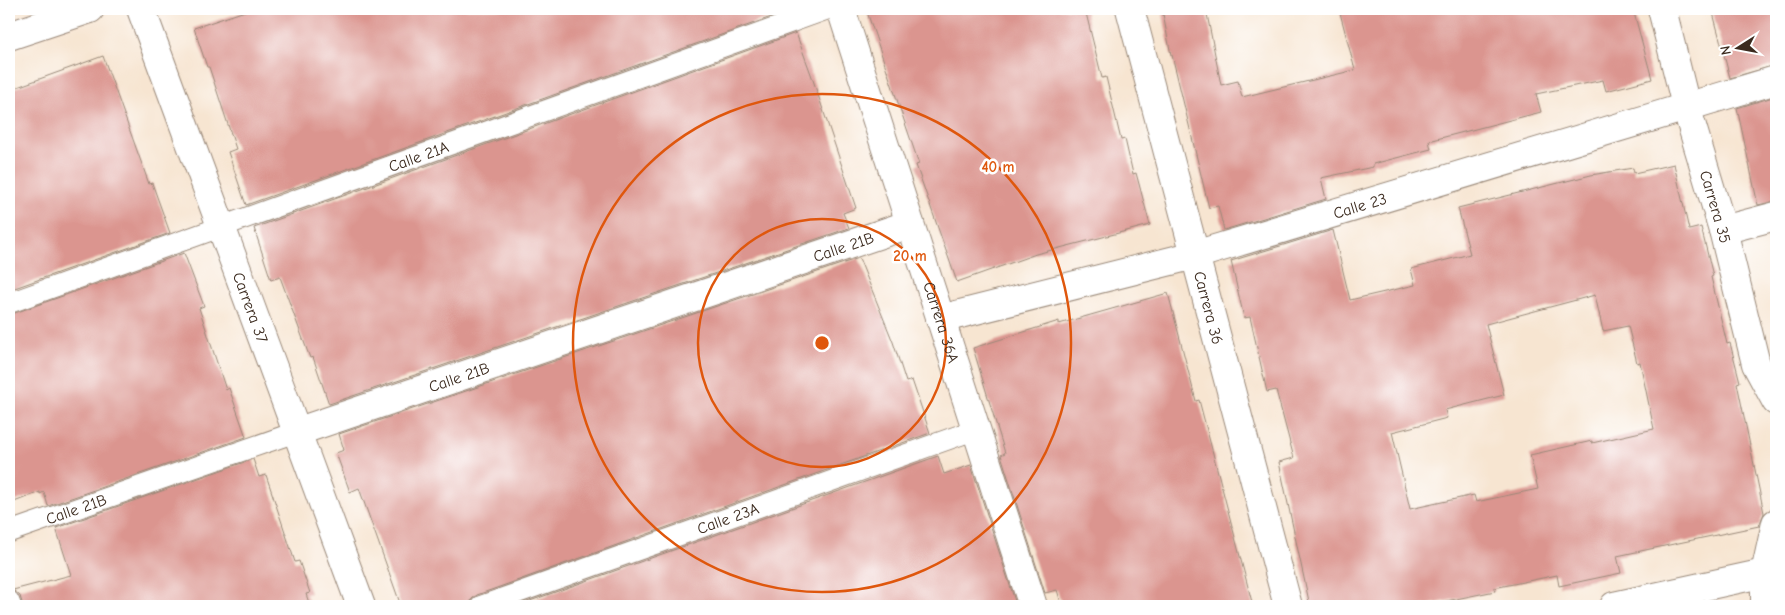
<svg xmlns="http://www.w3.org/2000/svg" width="1785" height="615" viewBox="0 0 1785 615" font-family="'Comic Neue',sans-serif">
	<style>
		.building { fill: #db958f; fill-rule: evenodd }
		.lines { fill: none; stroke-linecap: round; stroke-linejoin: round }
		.lane-casing { stroke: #998878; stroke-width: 22 }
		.street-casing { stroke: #998878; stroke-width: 30 }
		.secondary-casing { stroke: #998878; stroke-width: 30 }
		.lane { stroke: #fff; stroke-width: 20 }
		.street { stroke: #fff; stroke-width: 28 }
		.secondary { stroke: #fff; stroke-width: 28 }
		.ring { fill: none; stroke: #df570d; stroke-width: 2.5 }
		.labels { text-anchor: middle; stroke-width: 5; stroke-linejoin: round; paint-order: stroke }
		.street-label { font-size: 16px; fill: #3b2a1e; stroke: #fff }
		.centre { fill: #df570d; stroke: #fff; stroke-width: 2.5 }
		.ring-label { font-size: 15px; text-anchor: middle; font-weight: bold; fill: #df570d; stroke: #fff; stroke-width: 5; stroke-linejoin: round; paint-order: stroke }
	</style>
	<rect width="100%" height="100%" fill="#fff"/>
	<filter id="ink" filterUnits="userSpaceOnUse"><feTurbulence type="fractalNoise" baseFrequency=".02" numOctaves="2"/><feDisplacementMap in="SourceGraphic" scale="10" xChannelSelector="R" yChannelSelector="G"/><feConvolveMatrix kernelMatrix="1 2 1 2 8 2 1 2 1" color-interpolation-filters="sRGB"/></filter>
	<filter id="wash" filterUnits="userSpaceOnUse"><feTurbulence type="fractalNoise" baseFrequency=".0096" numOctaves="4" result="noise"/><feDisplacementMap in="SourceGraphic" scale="20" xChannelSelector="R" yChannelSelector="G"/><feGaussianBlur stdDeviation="1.12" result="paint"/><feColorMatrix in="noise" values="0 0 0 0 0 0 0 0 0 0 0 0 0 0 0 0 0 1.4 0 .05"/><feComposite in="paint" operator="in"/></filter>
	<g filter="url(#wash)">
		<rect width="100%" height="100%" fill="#f7e5d1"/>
		<g id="blocks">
			<path class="building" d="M251,9H787L788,11L246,205L228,152L236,149L209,67H207L194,28Z
				M866,9H1085L1102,78L1106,77L1121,140L1125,139L1133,174L1136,173L1150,225L1036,254L957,282L916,165L919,164Z
				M1162,9H1206L1221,85L1238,81L1242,97L1355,70L1339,9H1633L1652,79L1606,91L1603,80L1536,94L1541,112L1429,141L1431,149L1373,164V167L1321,178L1326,199L1224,230L1218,206L1209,208L1172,55H1171Z
				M1712,9H1776V65L1730,78Z
				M796,33L811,74L856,208L843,213L849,228L329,404L313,357L310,358L280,277L271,280L254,228Z
				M103,56L149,184L152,183L170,233L9,290V90Z
				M1776,96V201L1758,205L1737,108Z
				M1674,164L1689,230L1701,227L1713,276L1711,277L1727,344L1730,343L1740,382L1737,383L1764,513L1759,526L1617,556L1621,573L1559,586L1557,575L1494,588L1495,591L1422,606H1310L1279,462L1294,458L1276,390L1267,392L1250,317L1244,318L1231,261L1333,230L1350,300L1415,285L1411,269L1470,254L1458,208L1591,175L1633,168L1634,173ZM1595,295L1603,331L1628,326L1637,363L1640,362L1654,429L1592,443V441L1530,455L1538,489L1476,502L1474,495L1410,509L1392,432L1447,418L1445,410L1504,395L1486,324Z
				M184,253L204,306L199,308L226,390L229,388L246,437L48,506L44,492L40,494V492L9,504V315Z
				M859,258L893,342L906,382L912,380L930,433L477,595L472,599L469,606H401L359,488L350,492L336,453L344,450L339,434Z
				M1168,293L1196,401L1199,400L1253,606H1062L1057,590L1045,593L1001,455L1005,453L973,348L1059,321V324Z
				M938,456L944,474L971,465L1015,601L996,606H516Z
				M253,459L259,477L266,475L295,562L299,561L310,593L306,594L310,606H23L20,596L13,590L71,575L56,528Z"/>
		</g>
	</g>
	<g filter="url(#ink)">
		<use href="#blocks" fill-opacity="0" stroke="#998878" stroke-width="1"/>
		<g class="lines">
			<g class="lane-casing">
				<g id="lane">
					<path id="s1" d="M9,303L828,9"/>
					<path id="s2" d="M9,532L296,432"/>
					<path d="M9,601L11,606"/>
					<path id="s3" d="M481,606L977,429"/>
				</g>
			</g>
			<g class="street-casing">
				<g id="street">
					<path id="s4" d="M841,9L1033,606"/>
					<path id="s5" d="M1130,9L1288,606"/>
					<path id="s6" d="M1662,9L1686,106L1723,230L1756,364L1776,401"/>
					<path d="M9,36L90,9"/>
					<path d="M1723,230L1776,216"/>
					<path id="s7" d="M940,319L1195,255L1776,80"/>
					<path id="s8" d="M296,432L910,224"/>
					<path d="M1614,606L1765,573"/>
					<path d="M1765,606V573L1776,523"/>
				</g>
			</g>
			<g class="secondary-casing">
				<g id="secondary">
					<path id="s9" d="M141,9L361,606"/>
				</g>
			</g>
			<use href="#lane" class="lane"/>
			<use href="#street" class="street"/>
			<use href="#secondary" class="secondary"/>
		</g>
	</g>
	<g class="ring">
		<circle cx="822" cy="343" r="124"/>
		<circle cx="822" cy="343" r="249"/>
	</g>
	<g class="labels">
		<g class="street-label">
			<text dy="6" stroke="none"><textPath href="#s1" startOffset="435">Calle 21A</textPath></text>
			<text dy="6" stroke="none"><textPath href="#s7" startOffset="435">Calle 23</textPath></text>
			<text dy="6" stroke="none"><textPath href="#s6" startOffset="205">Carrera 35</textPath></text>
			<text dy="6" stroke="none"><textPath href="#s8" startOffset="578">Calle 21B</textPath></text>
			<text dy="6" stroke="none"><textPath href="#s5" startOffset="309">Carrera 36</textPath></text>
			<text dy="6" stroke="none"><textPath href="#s9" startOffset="318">Carrera 37</textPath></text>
			<text dy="6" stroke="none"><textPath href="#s4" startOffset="329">Carrera 36A</textPath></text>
			<text dy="6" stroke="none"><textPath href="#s8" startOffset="172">Calle 21B</textPath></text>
			<text dy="6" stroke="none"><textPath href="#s2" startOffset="71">Calle 21B</textPath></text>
			<text dy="6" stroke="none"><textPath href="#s3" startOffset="262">Calle 23A</textPath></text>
		</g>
	</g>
	<circle cx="822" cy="343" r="8" class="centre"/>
	<g class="ring-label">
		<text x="998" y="172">40 m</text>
		<text x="910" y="261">20 m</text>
	</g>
	<rect width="1785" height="615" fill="none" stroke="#fff" stroke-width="30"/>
	<g transform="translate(1738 48) rotate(259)" stroke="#ffffff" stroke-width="4" paint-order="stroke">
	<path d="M0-4L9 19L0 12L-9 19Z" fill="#3b2a1e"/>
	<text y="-8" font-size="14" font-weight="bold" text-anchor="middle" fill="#3b2a1e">N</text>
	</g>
</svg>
